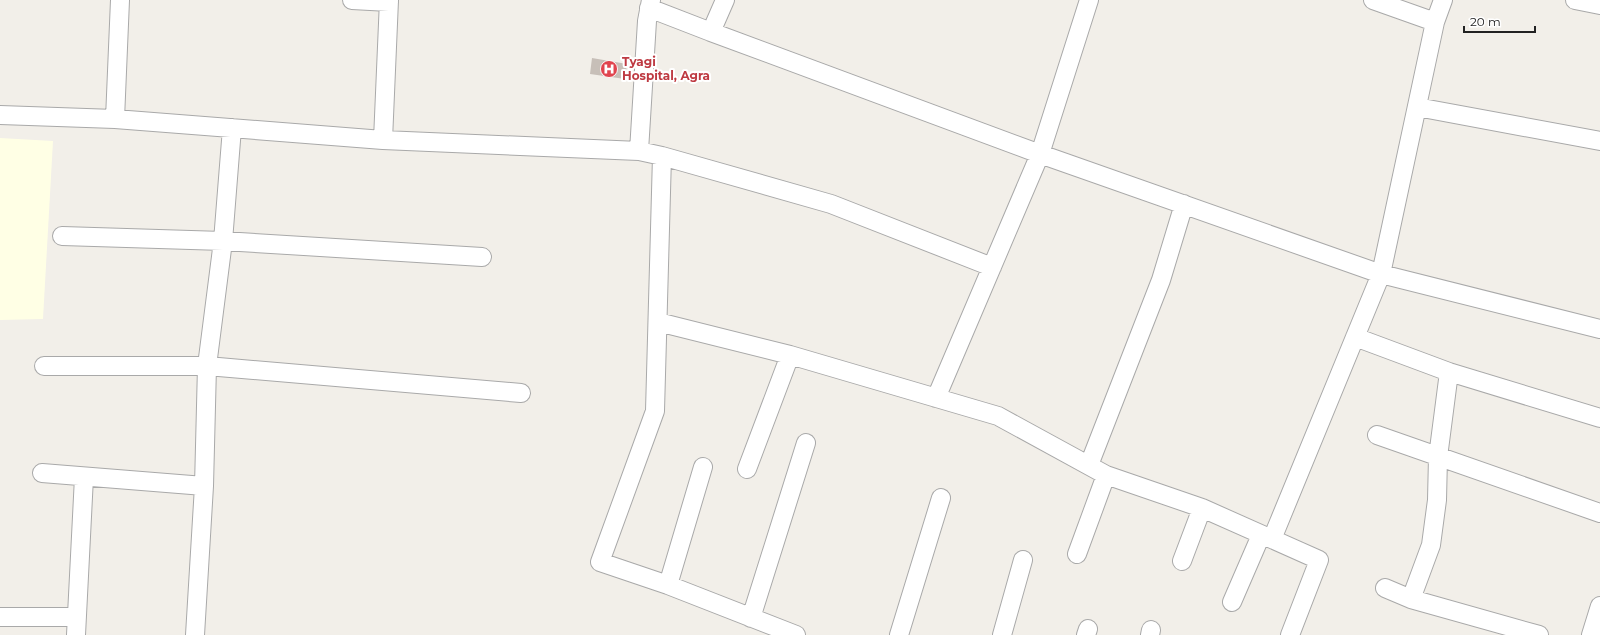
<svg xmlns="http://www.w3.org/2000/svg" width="1600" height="635" viewBox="0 0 1600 635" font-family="Montserrat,sans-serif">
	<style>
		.education { fill: #ffffe5 }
		.building { fill: #c7bfb8 }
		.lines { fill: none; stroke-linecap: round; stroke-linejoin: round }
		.street-casing { stroke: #a9a9a9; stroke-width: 20 }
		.street { stroke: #fff; stroke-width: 18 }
		.labels { text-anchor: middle; stroke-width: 4; stroke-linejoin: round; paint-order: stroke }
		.health-label { font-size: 12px; font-weight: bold; fill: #be3a42; stroke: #fff; text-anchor: start }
	</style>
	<rect width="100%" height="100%" fill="#f2efe9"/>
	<path class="education" d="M0,138L53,141L43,319L0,320Z"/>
	<path class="building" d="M592,58L627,64L625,79L590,74Z"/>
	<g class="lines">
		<g class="street-casing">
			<path id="street" d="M352,0L389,2
				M725,0L711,32L1040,154L1381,274L1600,329
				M1373,0L1435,22
				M1575,0L1600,5
				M649,8L711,32
				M1417,107L1600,141
				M0,115L115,119L383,140L389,0
				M115,119L120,0
				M383,140L639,151L662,156L655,411L600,562L668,585L796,635
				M639,151L647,21L651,0
				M662,156L831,204L992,267
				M62,236L223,241L482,257
				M658,322L790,355L998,416L1106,475L1202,508L1319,560L1290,635
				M1355,337L1449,372L1600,418
				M44,366H207L521,393
				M936,398L1040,154L1089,0
				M1377,435L1600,513
				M1089,465L1161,280L1184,204
				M747,469L790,355
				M42,473L204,486
				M1272,539L1381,274L1435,22L1443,0
				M1077,554L1106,475
				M1182,561L1202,508
				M668,585L703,467
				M1385,588L1411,599L1539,635
				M1411,599L1431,545L1437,500L1438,457L1449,372
				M1232,602L1261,535
				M0,617H77
				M751,618L806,443
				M76,635L84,477
				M195,635L204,486L207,366L223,241L232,128
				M899,635L941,498
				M1002,635L1023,560
				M1086,635L1088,629
				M1150,635L1151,630
				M1591,635L1600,606"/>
		</g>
		<use href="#street" class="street"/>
	</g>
	<defs>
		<g id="hospital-disc" transform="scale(0.9)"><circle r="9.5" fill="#e0444e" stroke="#fff"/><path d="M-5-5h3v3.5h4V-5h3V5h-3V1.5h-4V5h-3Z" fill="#fff"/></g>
	</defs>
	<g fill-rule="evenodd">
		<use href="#hospital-disc" x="609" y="69"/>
	</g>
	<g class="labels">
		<g class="health-label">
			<text x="622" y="66">Tyagi<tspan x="622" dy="14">Hospital, Agra</tspan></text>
		</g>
	</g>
	<path d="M1464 26v6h71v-6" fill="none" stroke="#222222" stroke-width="2"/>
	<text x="1470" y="26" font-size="12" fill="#222222" stroke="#ffffff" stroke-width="3" paint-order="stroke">20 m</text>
</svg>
